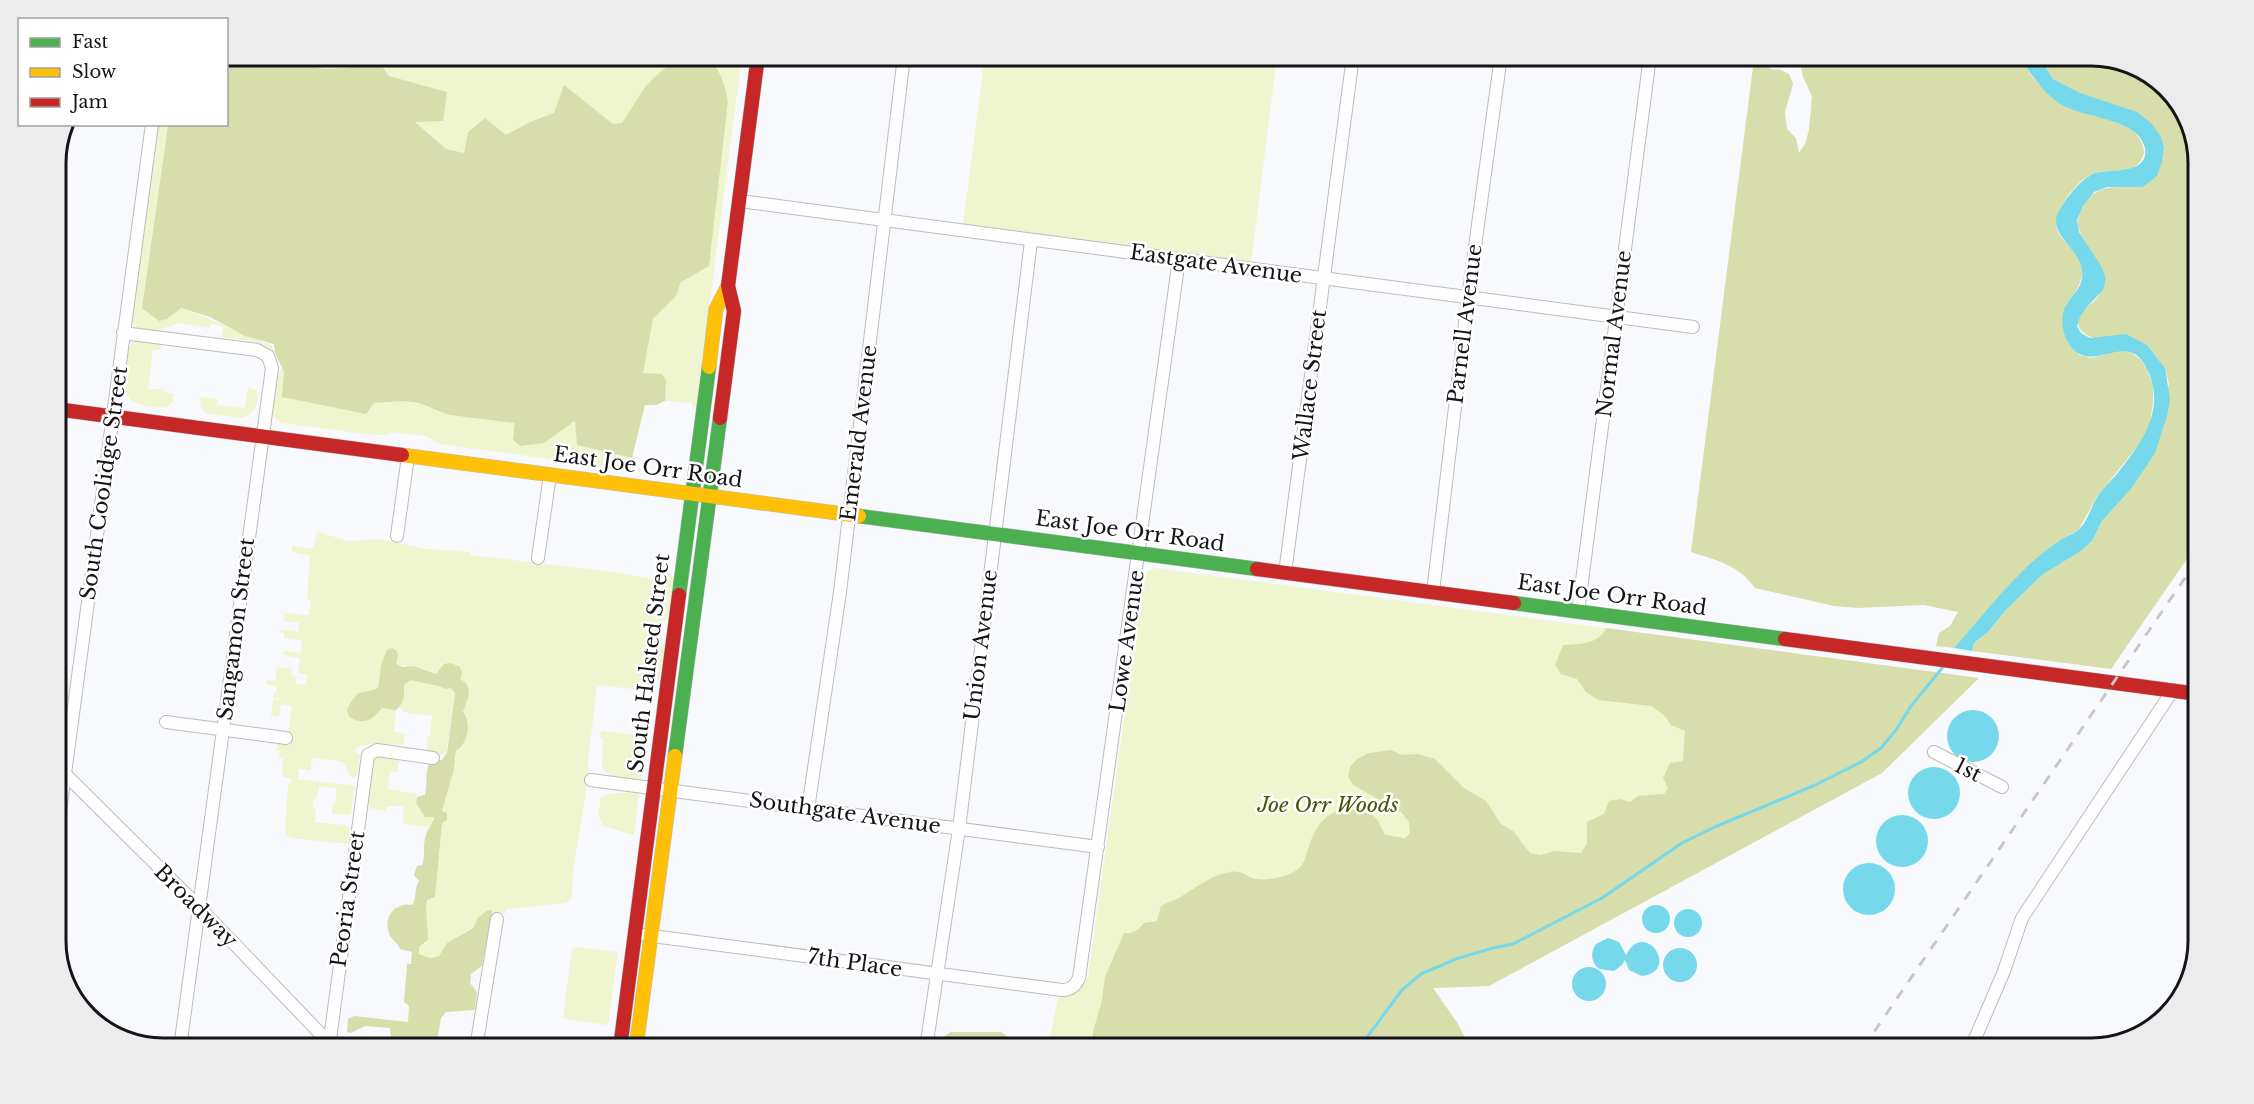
<svg xmlns="http://www.w3.org/2000/svg" width="2254" height="1104" viewBox="0 0 2254 1104" font-family="'Libre Baskerville',serif">
	<style>
		.green { fill: #eff5ce }
		.forest { fill: #d7deab }
		.water { fill: #76d9eb }
		.lines { fill: none; stroke-linecap: round; stroke-linejoin: round }
		.stream { stroke: #76d9eb; stroke-width: 3 }
		.street-casing { stroke: #bbbcc0; stroke-width: 14 }
		.fast-casing { stroke: #bbbcc0; stroke-width: 15 }
		.slow-casing { stroke: #bbbcc0; stroke-width: 15 }
		.jam-casing { stroke: #bbbcc0; stroke-width: 15 }
		.street { stroke: #fefeff; stroke-width: 12 }
		.fast { stroke: #4caf50; stroke-width: 14 }
		.slow { stroke: #ffc107; stroke-width: 14 }
		.jam { stroke: #c62828; stroke-width: 14 }
		.rail { stroke: #c7c7c7; stroke-width: 3; stroke-dasharray: 10 10; stroke-linecap: butt }
		.labels { text-anchor: middle; stroke-width: 5; stroke-linejoin: round; paint-order: stroke }
		.street-label { font-size: 21px; fill: #151518; stroke: #fff }
		.park-label { font-size: 21px; font-style: italic; fill: #4b5107; stroke: #fff }
		.rim { fill: none; stroke: #151518; stroke-width: 3 }
	</style>
	<rect width="100%" height="100%" fill="#f7f9fc"/>
	<path class="green" d="M266,56H686C654,73 641,94 623,123L613,124L554,113L530,122L506,136L485,118L468,132L464,153L446,149L414,122L447,92L389,76L379,62L346,68L324,69Z
		M706,56H742L696,406L692,408V403L665,401L666,381L643,374L653,319L676,296L681,282L728,101C725,84 721,66 706,56Z
		M985,56H1277L1251,263L963,224Z
		M158,125H168L142,308L167,319L180,308C212,318 240,334 271,345L275,353L260,343L217,336L222,335L223,326L211,324L210,328L179,323L158,331L136,328L132,323Z
		M139,340L162,343L160,350H153L148,389H164L163,392L174,394L173,401L167,408C157,406 139,407 131,400C121,392 125,351 133,342Z
		M282,368L284,372L282,397L373,403L403,401L419,403L449,415L515,423L544,443L575,421L578,445L632,458L636,463L629,470L440,444L426,436L391,432L384,435H374L282,423C277,420 273,418 272,412C270,400 276,377 282,368Z
		M248,387L257,391C260,402 254,415 242,418L205,413L200,405L201,397L218,399L217,405L245,408Z
		M317,532L349,541L379,539L426,549L470,552L471,555L612,572L666,581L668,572L674,578L667,619L663,621L661,645H665L659,679H657V674H655L651,691L597,685L588,761L589,773L573,871L572,898L566,903L507,909L505,914L492,913V910L478,918L473,927L447,943L439,956L430,958L418,954L419,947L426,944L425,915L427,900L435,897L442,822L447,813L442,811L454,769L463,712L468,701C452,687 437,671 415,666C409,665 403,667 396,664L398,655C378,662 381,668 378,688L347,710L349,717C364,726 373,720 382,708L396,710L394,731L405,734L403,745L376,743L357,747L355,752L360,755L357,775L355,777H350L345,764L341,761L312,758L310,770L299,769L298,779L355,786L351,815L332,814L333,805L336,803V788L319,786L317,799H314L312,806L316,810L315,822L345,825L350,827L349,844L291,838L285,834L288,784L291,783L292,780L282,776L283,759L279,758L280,751L276,750L278,741L287,742L292,706L281,704L279,717L271,716L273,699L293,701L273,698L274,692H277L276,686L267,684V680L275,681L277,667L292,669L291,675L296,676V684L306,685L307,675L298,673L300,658L283,655L284,651L301,653L302,640L284,638V633L277,632L287,630L298,632L299,623L284,621L285,615L282,613L308,615L311,604L307,597L310,556L292,552V546L313,549Z
		M1155,568L1979,678L1882,773L1489,986L1433,988L1458,1024L1470,1048H1050L1046,1039L1051,1034L1058,998C1071,995 1080,988 1088,977L1144,577L1148,571Z
		M410,679C422,684 434,684 445,689L451,688L455,693L446,755L427,752V736H430L432,716L403,712V710L400,707L405,692L404,685Z
		M601,731L647,736L641,778C627,781 611,778 602,768L603,739L600,738Z
		M376,757L399,760L397,772L390,771L388,789L417,794L416,803L425,817L434,816L430,827L403,824V806H387L386,811L370,808C367,794 368,770 376,757Z
		M634,792L639,794L634,835L603,826L598,815L601,797L607,794Z
		M575,947L618,952L608,1025L569,1020L563,1018L572,948Z"/>
	<path class="forest" d="M227,56H266L324,69L346,68L379,62L389,76L447,92L443,121L415,122L446,149L464,153L468,132L485,118L506,135L530,122L554,113L564,85L613,124L622,123C631,111 638,95 648,84C686,44 717,40 728,101L709,266L681,282L676,296L653,319L643,373L662,374L666,381L665,401L656,405H645L632,458L577,445L575,421L544,443L520,446L513,440L515,423L449,415L419,403L403,401L374,403L366,414L282,397L284,372L275,353L274,344L245,336L210,317L181,308L167,319L159,321L142,308L168,125L226,124Z
		M1804,56H2018C2025,64 2032,78 2040,85C2056,96 2087,110 2105,118C2116,123 2130,126 2137,135C2143,143 2147,152 2141,160C2131,176 2110,168 2095,173C2079,178 2061,202 2057,217C2047,247 2111,253 2066,304L2079,355L2091,358L2122,350L2132,353L2141,360L2147,369L2153,386V402L2150,424L2145,437L2096,498L2079,529L2063,539L2009,586L1954,648L1936,646L1939,633L1950,626L1958,612L1924,605L1857,608L1834,606L1755,588C1739,565 1716,560 1691,552L1754,59L1771,69L1781,70L1789,74L1793,84L1785,112L1787,129L1796,138L1799,153L1805,144L1809,130L1812,96L1803,77L1800,63Z
		M2039,56H2091L2138,66L2181,104L2198,156V543L2111,669L1972,651L1974,643L1988,632L2005,611L2042,575L2081,551L2092,541L2102,521L2131,489L2141,472L2169,384L2165,368L2147,345C2130,343 2067,344 2080,316C2083,308 2090,306 2096,299C2100,294 2103,284 2106,278C2099,261 2087,248 2080,232C2076,224 2078,218 2081,210C2095,181 2116,188 2143,187C2157,169 2167,162 2161,137L2053,79Z
		M1606,628L1979,678L1882,773L1489,986L1433,988L1458,1024L1470,1048H1092L1093,1032L1102,1000L1105,977L1124,933C1133,934 1139,930 1144,923L1157,921L1161,906C1168,902 1176,900 1182,896C1197,887 1213,874 1231,872C1240,870 1245,875 1252,878C1265,882 1287,877 1297,870C1305,864 1306,855 1309,846C1319,815 1336,805 1367,809L1378,821L1385,835L1405,838L1410,833L1409,822L1401,812L1353,785L1348,777L1350,767L1357,759L1369,753L1391,750L1402,755L1417,754L1435,759L1464,788L1486,801L1501,824L1513,831L1530,853L1541,855L1554,851L1581,853L1587,844V822L1604,814L1609,801L1620,799L1630,802L1638,796L1664,794L1668,788L1663,778L1670,763L1683,761L1685,731L1671,725L1664,715L1651,706L1598,700L1586,692L1577,679L1561,674L1555,665L1563,645C1578,644 1599,645 1606,628Z
		M392,648L396,650L398,655L396,664L403,667L414,666L436,674L444,664L451,663L460,667L462,673L460,679C474,685 468,700 463,712C472,723 468,743 456,751L454,769L442,811L447,813V820L442,823L435,897L427,900C425,914 428,926 428,940L419,947V954L430,958L439,956L447,943L473,928L478,918L486,911L492,910V913L482,966L471,974L470,983L477,992L475,1010L446,1012L441,1018L436,1048H392L390,1028L365,1026L351,1033L347,1032L348,1019L354,1016L408,1022L409,1006L404,1002L407,964H411L412,952L400,949C398,942 391,940 389,933C383,915 396,903 412,905C417,898 414,889 419,881L414,875L417,866L422,865C426,855 422,845 426,835C428,828 433,824 434,817H425L416,803L417,797L425,795C428,783 424,773 430,762L442,760L447,753L455,693L451,688L445,689L438,686L410,680L404,685C405,694 404,704 396,710L382,708C373,720 363,726 349,717L347,710C359,685 360,696 378,688L381,665L387,650Z
		M951,1032H1001L1009,1038L1046,1039L1050,1048H941L943,1037Z"/>
	<path class="water" d="M2018,56H2039L2053,79L2080,93L2137,112L2152,124L2161,137L2164,148L2162,162L2157,176L2143,187H2107L2094,192L2083,206L2077,220L2079,232L2101,266L2106,278L2103,290L2086,308L2080,317L2077,326L2081,333L2090,338L2126,334L2147,345L2165,368L2170,399L2167,416L2155,453L2131,489L2102,521L2092,541L2081,551L2042,575L2005,611L1988,632L1974,643L1972,651L1954,648C1979,620 2002,590 2030,564C2040,555 2051,546 2062,539C2067,536 2073,534 2078,530C2087,523 2090,509 2096,499C2101,490 2109,483 2116,475C2141,444 2167,410 2147,369C2128,329 2096,373 2073,349C2062,337 2058,316 2068,302C2075,292 2084,285 2082,271C2081,252 2054,237 2056,220C2057,207 2082,177 2095,173C2108,169 2150,175 2145,148C2138,116 2078,119 2056,101C2040,89 2030,71 2018,56Z
		M1947 736a26 26 0 1 1 52 0a26 26 0 1 1-52 0Z
		M1908 793a26 26 0 1 1 52 0a26 26 0 1 1-52 0Z
		M1876 841a26 26 0 1 1 52 0a26 26 0 1 1-52 0Z
		M1843 889a26 26 0 1 1 52 0a26 26 0 1 1-52 0Z
		M1642 919a14 14 0 1 1 28 0a14 14 0 1 1-28 0Z
		M1674 923a14 14 0 1 1 28 0a14 14 0 1 1-28 0Z
		M1608,938L1619,942L1626,955C1645,918 1681,972 1642,976L1629,970L1625,960L1622,965L1614,971L1599,969C1591,962 1590,953 1596,944Z
		M1663 965a17 17 0 1 1 34 0a17 17 0 1 1-34 0Z
		M1572 984a17 17 0 1 1 34 0a17 17 0 1 1-34 0Z"/>
	<g class="lines">
		<path class="stream" d="M1359,1048L1402,990L1421,974L1456,959L1493,948L1513,944L1602,898L1682,843L1717,826L1813,786L1861,762L1881,748L1896,730L1911,706L1943,667"/>
		<g class="street-casing">
			<path id="street" d="M740,201L1693,327
				M123,333L257,350L268,356L272,368L180,1048
				M397,536L408,456
				M538,558L550,475
				M1285,573L1353,56
				M1433,592L1468,298L1501,56
				M1578,612L1650,56
				M166,722L286,738
				M1934,752L2002,787
				M56,765L200,908L334,1048
				M591,780L1098,847
				M808,809L840,592L904,56
				M56,841L152,124
				M645,935L1062,990C1071,990 1075,986 1079,978L1179,259
				M329,1047L368,755L377,750L433,758
				M476,1048L497,919
				M926,1048L959,829L1031,241
				M1971,1048L2004,971L2022,918L2173,690"/>
		</g>
		<g class="fast-casing">
			<path id="fast" d="M859,516L1257,569
				M679,595L709,367
				M1514,603L1785,639
				M675,756L720,418"/>
		</g>
		<g class="slow-casing">
			<path id="slow" d="M709,367L716,309L728,286
				M402,455L859,516
				M636,1048L675,756"/>
		</g>
		<g class="jam-casing">
			<path id="jam" d="M56,409L402,455
				M720,418L734,311L728,286L758,56
				M1257,569L1514,603
				M1785,639L2198,694
				M620,1048L679,595"/>
		</g>
		<use href="#street" class="street"/>
		<use href="#fast" class="fast"/>
		<use href="#slow" class="slow"/>
		<use href="#jam" class="jam"/>
		<path class="rail" d="M1863,1048L2198,559"/>
	</g>
	<g class="labels">
		<g class="street-label">
			<text transform="translate(1216 264) rotate(8)" y="7">Eastgate Avenue</text>
			<text transform="translate(1465 324) rotate(-83)" y="7">Parnell Avenue</text>
			<text transform="translate(1614 334) rotate(-83)" y="7">Normal Avenue</text>
			<text transform="translate(1310 385) rotate(-83)" y="7">Wallace Street</text>
			<text transform="translate(859 433) rotate(-83)" y="7">Emerald Avenue</text>
			<text transform="translate(648 467) rotate(8)" y="7">East Joe Orr Road</text>
			<text transform="translate(104 483) rotate(-82)" y="7">South Coolidge Street</text>
			<text transform="translate(1130 531) rotate(8)" y="7">East Joe Orr Road</text>
			<text transform="translate(1612 595) rotate(8)" y="7">East Joe Orr Road</text>
			<text transform="translate(236 629) rotate(-83)" y="7">Sangamon Street</text>
			<text transform="translate(1127 641) rotate(-82)" y="7">Lowe Avenue</text>
			<text transform="translate(981 645) rotate(-83)" y="7">Union Avenue</text>
			<text transform="translate(649 663) rotate(-83)" y="7">South Halsted Street</text>
			<text transform="translate(1968 770) rotate(27)" y="7">1st</text>
			<text transform="translate(845 813) rotate(8)" y="7">Southgate Avenue</text>
			<text transform="translate(348 899) rotate(-82)" y="7">Peoria Street</text>
			<text transform="translate(196 906) rotate(45)" y="7">Broadway</text>
			<text transform="translate(855 963) rotate(8)" y="7">7th Place</text>
		</g>
		<g class="park-label">
			<text x="1328" y="812">Joe Orr Woods</text>
		</g>
	</g>
	<path d="M0 0H2254V1104H0ZM163 66H2091A97 97 0 0 1 2188 163V941A97 97 0 0 1 2091 1038H163A97 97 0 0 1 66 941V163A97 97 0 0 1 163 66Z" fill="#ececed" fill-rule="evenodd"/>
	<path class="rim" d="M163 66H2091A97 97 0 0 1 2188 163V941A97 97 0 0 1 2091 1038H163A97 97 0 0 1 66 941V163A97 97 0 0 1 163 66Z"/>
	<rect x="18" y="18" width="210" height="108" fill="#ffffff" stroke="#a1a1a3" stroke-width="1.5"/>
	<rect x="30" y="38" width="30" height="9" fill="#4caf50" stroke="#a1a1a3" stroke-width="1.5"/>
	<text x="72" y="48" font-size="18" fill="#151518">Fast</text>
	<rect x="30" y="68" width="30" height="9" fill="#ffc107" stroke="#a1a1a3" stroke-width="1.5"/>
	<text x="72" y="78" font-size="18" fill="#151518">Slow</text>
	<rect x="30" y="98" width="30" height="9" fill="#c62828" stroke="#a1a1a3" stroke-width="1.5"/>
	<text x="72" y="108" font-size="18" fill="#151518">Jam</text>
</svg>
